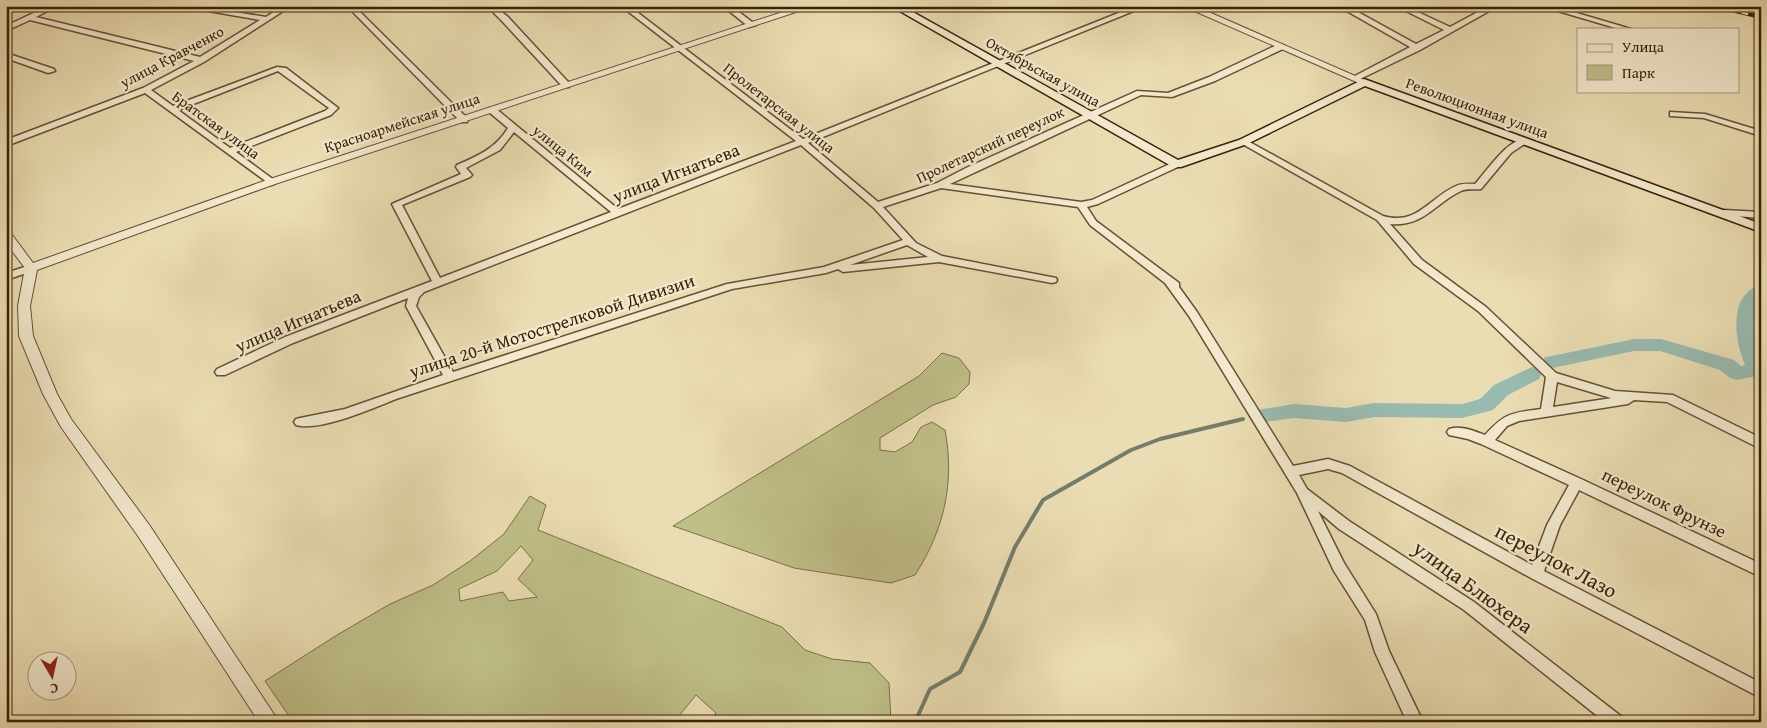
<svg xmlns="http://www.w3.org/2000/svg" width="1767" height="728" viewBox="0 0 1767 728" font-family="'Gentium Book Plus',serif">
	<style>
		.green { fill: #bfbf88; stroke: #7c7047; fill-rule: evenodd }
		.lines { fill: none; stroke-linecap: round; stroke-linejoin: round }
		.stream { stroke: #727e6d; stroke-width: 4 }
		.river { fill: #98bbb1; fill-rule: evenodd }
		.minor-casing { stroke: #655131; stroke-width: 3 }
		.tertiary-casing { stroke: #655131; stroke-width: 2 }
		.secondary-casing { stroke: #382206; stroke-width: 3 }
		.minor { fill: #f2e9ce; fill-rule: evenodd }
		.tertiary { fill: #f2e9ce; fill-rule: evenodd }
		.secondary { fill: #f2e9ce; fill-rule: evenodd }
		.rail-casing { stroke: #382206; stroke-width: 4 }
		.rail { stroke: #f2e9ce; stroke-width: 2.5; stroke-dasharray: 7; stroke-linecap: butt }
		.labels { text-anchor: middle; stroke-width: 4.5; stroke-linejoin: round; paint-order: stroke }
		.far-street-label { font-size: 15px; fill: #382206; stroke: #f2e9ce }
		.street-label { font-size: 18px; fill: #382206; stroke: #f2e9ce }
		.near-street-label { font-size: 21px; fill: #382206; stroke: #f2e9ce }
	</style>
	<rect width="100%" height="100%" fill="#ebddb3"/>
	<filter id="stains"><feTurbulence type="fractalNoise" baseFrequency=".004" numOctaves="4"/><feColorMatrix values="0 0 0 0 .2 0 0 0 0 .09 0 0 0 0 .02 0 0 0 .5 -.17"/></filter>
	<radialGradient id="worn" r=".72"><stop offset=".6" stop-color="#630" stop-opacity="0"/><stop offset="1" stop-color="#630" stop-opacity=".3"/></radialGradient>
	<path class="green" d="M942,353L959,358L970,372L969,384L956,397L933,405L880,438V450L895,452L912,442L921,427L932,422L945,430C955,483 944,530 915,575L891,583L794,568L673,526L919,376Z
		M530,496L546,505L538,530L782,627L805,650L832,659L870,663L889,683L891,722H711L716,713L696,695L674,722H293L265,681L337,635L390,604L433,585L470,561L504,534ZM521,546L533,560L518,579L537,597L509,601L503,592L460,601L459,589L497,571Z"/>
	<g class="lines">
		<path class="stream" d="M915,722L930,689L960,672L984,623L1015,547L1043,500L1131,450L1160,439L1243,419"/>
		<path class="river" d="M1761,285V300L1757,307L1754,328L1761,358V375L1737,380L1730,378L1720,370L1660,351H1634L1552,368L1545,367L1543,362L1545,357L1552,356L1634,339H1661L1734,360L1741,366L1745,365C1735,342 1727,294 1761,285Z
			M1532,367L1539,369L1541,374L1539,379L1508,395L1493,410L1462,418L1374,417L1346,422L1294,418L1264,422L1257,420L1254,415L1257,410L1294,404L1346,408L1374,403L1462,404L1480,399L1494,385Z"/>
		<g class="minor-casing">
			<path id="minor" d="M48,6H57L36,17L200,57L260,20L179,6H198L266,17L283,6H291L204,62L151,90L173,106L277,67L286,68L338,108L331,115L236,152L274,180V184L271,185L145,93L6,146V140L143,88L194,61L30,20L6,31V26ZM278,71L329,108L325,111L230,148L178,110Z
				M347,6H354L467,118V122H461Z
				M487,6H494L508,17L569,83V87H563L502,21Z
				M621,6H629L803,139L1136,6H1146L808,143L878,202L937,183L966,168L1137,91L1168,93L1209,77L1277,45H1283V49L1215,81L1172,97L1141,95L950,184L1081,202L1092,200L1174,162H1180V166L1098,204L1087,207L1096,221L1179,283V287L1197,312L1293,466L1328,459L1350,466L1532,565L1547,525L1569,485L1481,444L1468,439L1449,435L1447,432L1449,429C1461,425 1474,431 1485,435C1505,413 1511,413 1541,409L1546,377L1478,311L1414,264L1377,220L1239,142L1243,139L1246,140L1383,216C1417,226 1429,198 1456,186C1462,183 1469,184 1475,184C1486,172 1509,137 1526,139V143L1511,153L1481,189C1475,190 1467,188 1461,191C1435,203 1424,227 1390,224L1422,260L1486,307L1556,373L1615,391L1673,395L1761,438V449L1667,402L1634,400L1628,404L1519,421L1507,426L1495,440L1581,479L1761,564V577L1579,490L1560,525L1544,571L1761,683V698L1531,578L1342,473L1328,469L1299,475L1307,489L1349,521L1474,602L1622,717L1625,722H1605L1464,610L1339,529L1318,511L1344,563L1376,614L1389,651L1423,722H1407L1375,652L1365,620L1334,571L1297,493L1189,316L1165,283L1090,225L1078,207L941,188L883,207L916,243L942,256L1056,278L1057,280L1056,282L1052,283L939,262L843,272L838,269L826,273L732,289L396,399C374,408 319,432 296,425L294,422L296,419L300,418L345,409L443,375L406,306L408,298L293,343L225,375H217L215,372L217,369L285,337L432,281L392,204L461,174L456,167L457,165C478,156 496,148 508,128L489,112V108H495L618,209L796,141ZM514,132L611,212L440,278L402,205L470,177L472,175L466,168L500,150ZM801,145L874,208L903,240L824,267L727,284L453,372L416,306L419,297L424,292ZM907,245L928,257L850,265ZM1557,382L1611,398H1612L1553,407Z
				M723,6H731L756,25L749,27Z
				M1338,6H1347L1416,44L1444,30L1396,6H1405L1450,27L1489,6H1498L1420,50L1356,81L1352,79L1353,77L1410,47Z
				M1541,6H1553L1631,29H1619Z
				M6,53L54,69L55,71L48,73L6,58Z
				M1670,112L1705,114L1761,131V136L1704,118L1670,116Z
				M1724,210L1761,212V218L1721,215L1719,213Z
				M31,265L36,268L35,270L6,280V273Z"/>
		</g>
		<g class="tertiary-casing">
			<path id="tertiary" d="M801,6H814L275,184L37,270L30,306L33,336L57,394L71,419L150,526L279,722H259L138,536L61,427L43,394L19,336L18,306L25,268L6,243V231L10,232L33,263L267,180Z
				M1183,6H1195L1369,82L1361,84Z"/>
		</g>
		<g class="secondary-casing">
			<path id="secondary" d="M891,6H902L1178,160L1239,140L1364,79L1761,224V232L1365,86L1247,144L1181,167H1173Z"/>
		</g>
		<use href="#minor" class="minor"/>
		<use href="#tertiary" class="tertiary"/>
		<use href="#secondary" class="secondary"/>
		<g class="rail-casing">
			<path id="rail" d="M1714,6L1761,17"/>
		</g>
		<use href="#rail" class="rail"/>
	</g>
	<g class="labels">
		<g class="far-street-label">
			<text transform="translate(172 57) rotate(-28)" y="5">улица Кравченко</text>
			<text transform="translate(1043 72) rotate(29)" y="5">Октябрьская улица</text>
			<text transform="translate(779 108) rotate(38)" y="5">Пролетарская улица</text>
			<text transform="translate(1477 108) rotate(20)" y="5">Революционная улица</text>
			<text transform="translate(402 123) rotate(-18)" y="5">Красноармейская улица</text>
			<text transform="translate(216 125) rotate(36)" y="5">Братская улица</text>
			<text transform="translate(990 145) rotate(-25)" y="5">Пролетарский переулок</text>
			<text transform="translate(563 151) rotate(39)" y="5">улица Ким</text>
		</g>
		<g class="street-label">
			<text transform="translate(676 173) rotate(-21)" y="6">улица Игнатьева</text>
			<text transform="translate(298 321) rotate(-23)" y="6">улица Игнатьева</text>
			<text transform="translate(552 326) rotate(-18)" y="6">улица 20-й Мотострелковой Дивизии</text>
			<text transform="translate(1664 503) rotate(26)" y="6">переулок Фрунзе</text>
		</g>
		<g class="near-street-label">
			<text transform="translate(1556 561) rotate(28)" y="7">переулок Лазо</text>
			<text transform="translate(1473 587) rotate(36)" y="7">улица Блюхера</text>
		</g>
	</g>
	<rect width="1767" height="728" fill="none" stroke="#ebddb3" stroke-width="25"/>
	<rect x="8" y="8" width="1752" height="713" fill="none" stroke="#382206" stroke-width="2.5"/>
	<rect x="12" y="12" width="1742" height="703" fill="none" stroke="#382206"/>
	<rect x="1577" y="28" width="162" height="65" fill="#f2e9ce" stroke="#a8997e"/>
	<rect x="1587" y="44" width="25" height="8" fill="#f2e9ce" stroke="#a8997e"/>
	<text x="1622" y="52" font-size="15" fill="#382206">Улица</text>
	<rect x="1587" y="65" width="25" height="15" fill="#bfbf88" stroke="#a8997e"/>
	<text x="1622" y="78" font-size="15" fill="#382206">Парк</text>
	<g transform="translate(52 676) rotate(171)"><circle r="24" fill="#f2e9ce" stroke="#a8997e"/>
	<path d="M0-4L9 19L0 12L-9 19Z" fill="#8f2418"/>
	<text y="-8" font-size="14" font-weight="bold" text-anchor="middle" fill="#382206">С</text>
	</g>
	<rect width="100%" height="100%" filter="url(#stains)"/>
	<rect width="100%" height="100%" fill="url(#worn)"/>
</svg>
